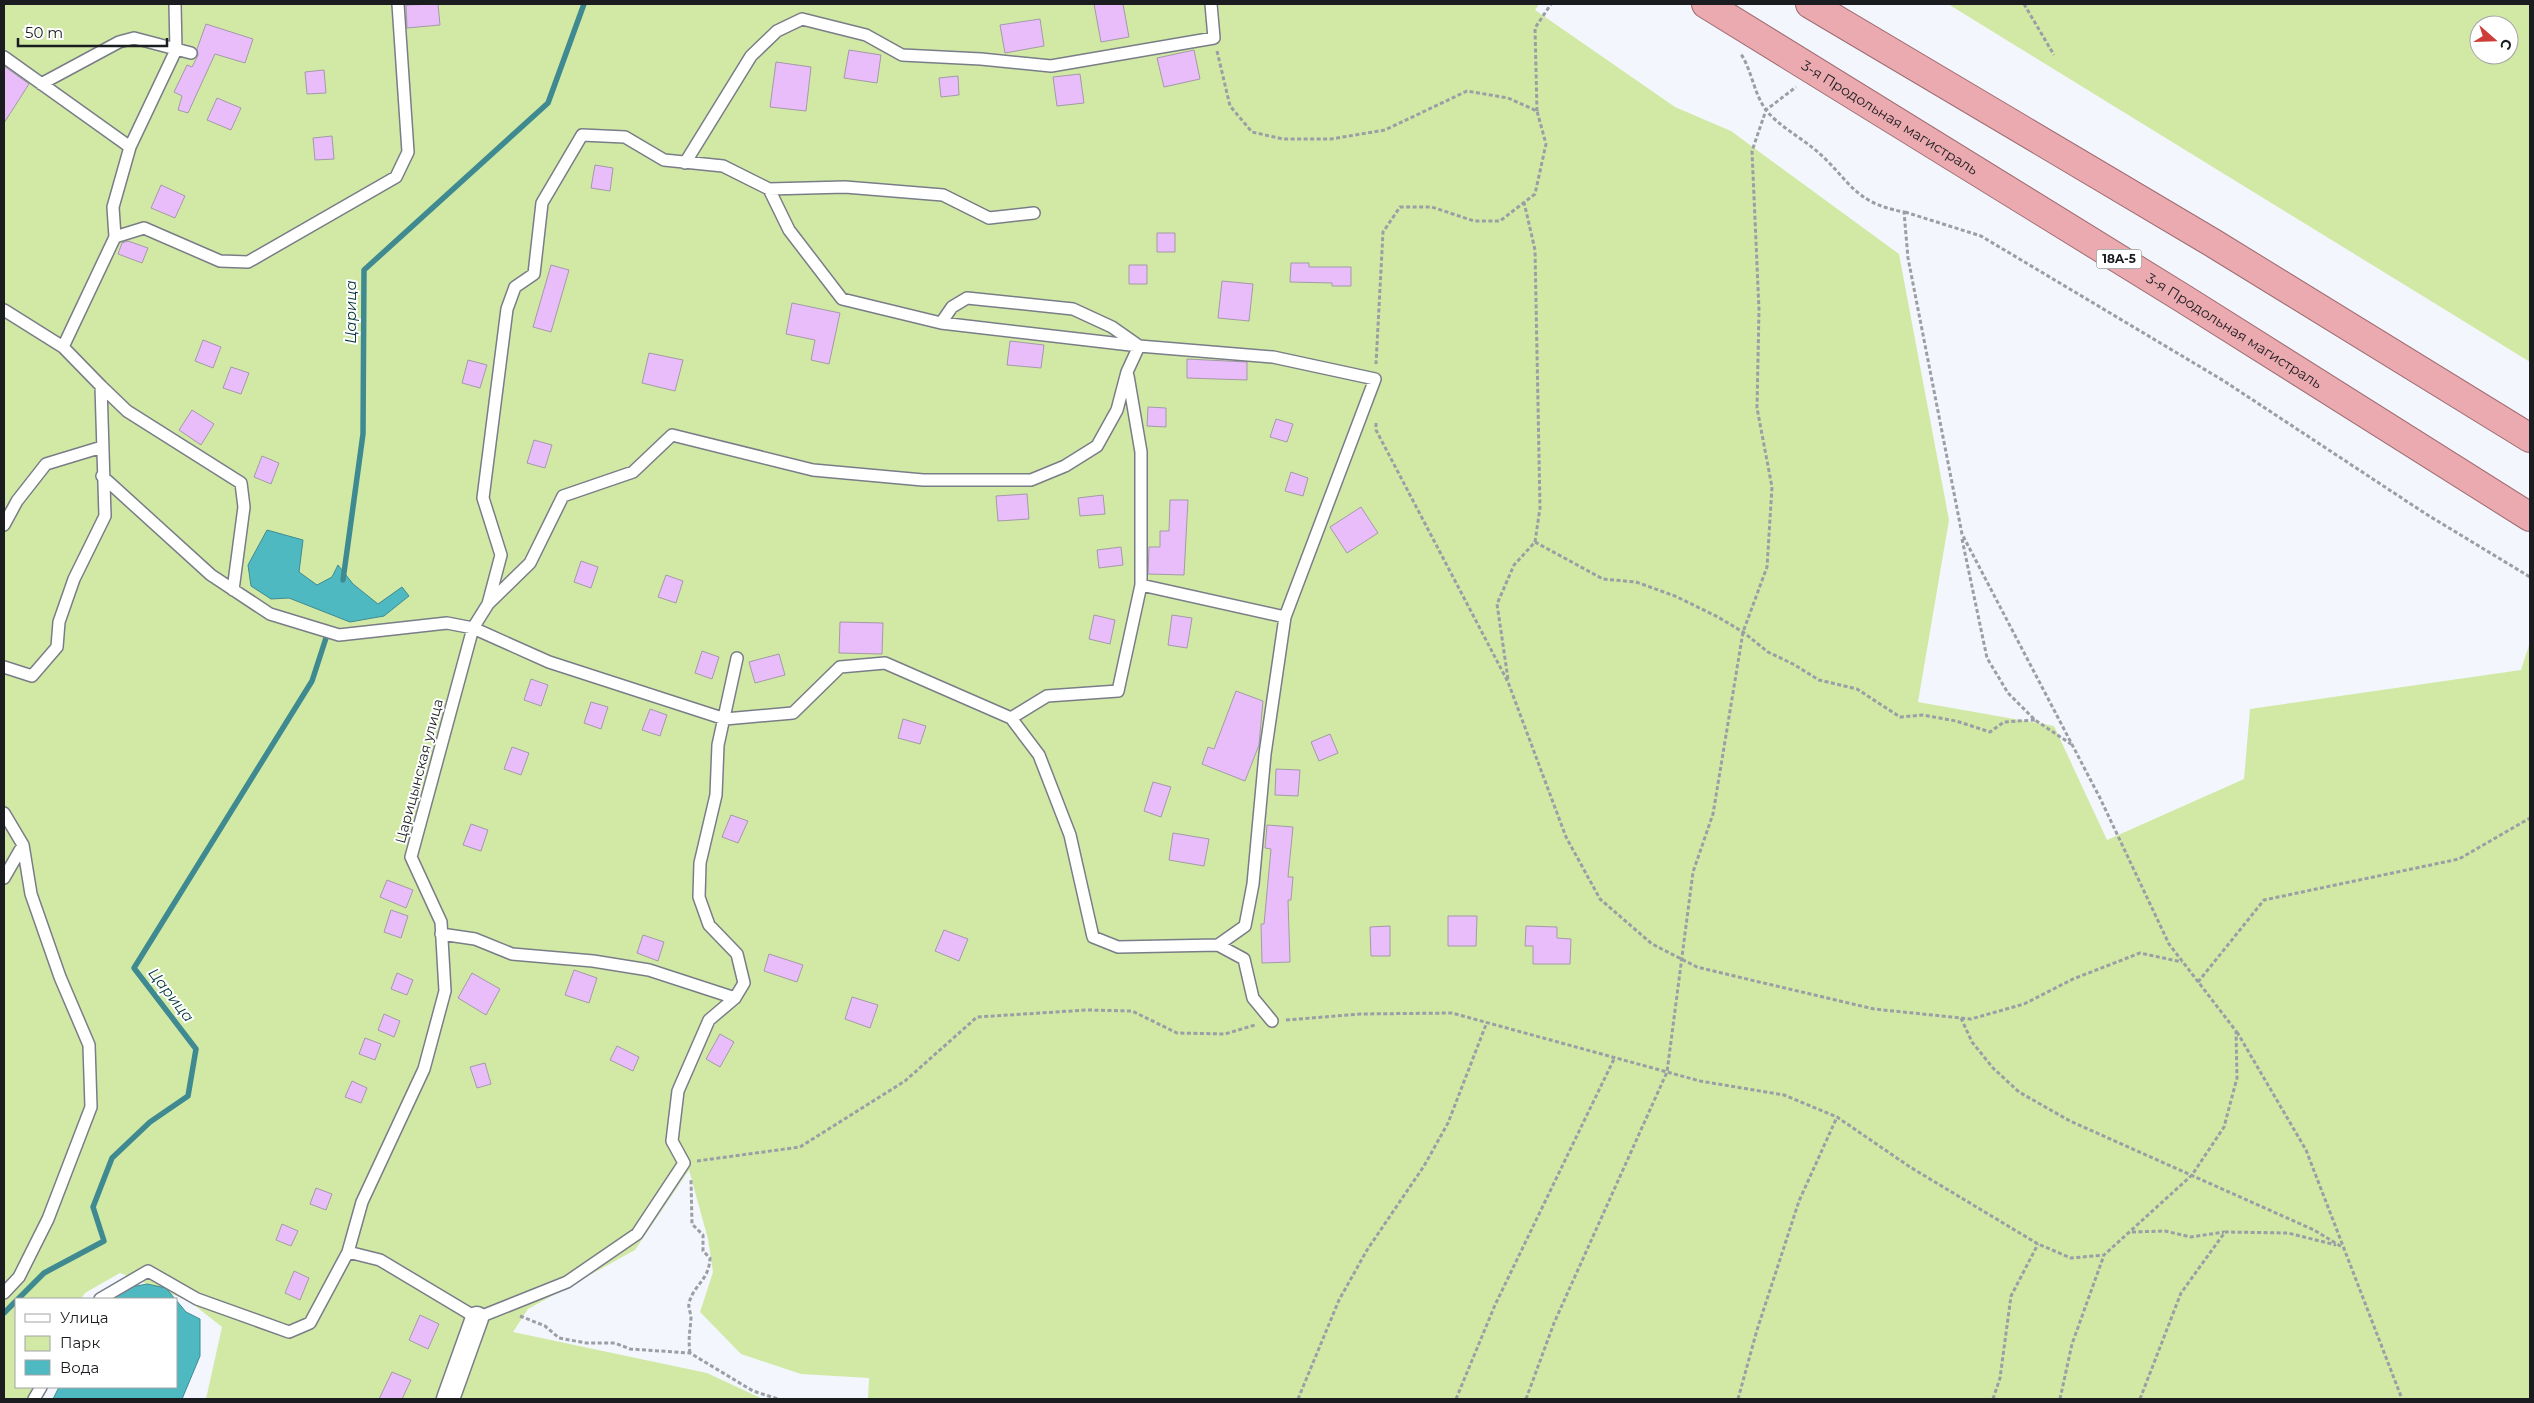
<svg xmlns="http://www.w3.org/2000/svg" width="2534" height="1403" viewBox="0 0 2534 1403" font-family="Montserrat,sans-serif">
	<style>
		.green { fill: #d2e9a6; fill-rule: evenodd }
		.water { fill: #4fb9c1; stroke: #3f8a91 }
		.lines { fill: none; stroke-linecap: round; stroke-linejoin: round }
		.stream { stroke: #3f8a91; stroke-width: 5.5 }
		.building { fill: #e9bcfa; stroke: #a29ba5 }
		.service-casing { stroke: #797d87; stroke-width: 14 }
		.minor-casing { stroke: #797d87; stroke-width: 25 }
		.trunk-casing { stroke: #9e6b70; stroke-width: 30 }
		.path { stroke: #9b9ea4; stroke-width: 3; stroke-dasharray: 4 2.5; stroke-linecap: butt }
		.service { stroke: #fff; stroke-width: 11 }
		.minor { stroke: #fff; stroke-width: 22 }
		.trunk { stroke: #eaaaaf; stroke-width: 28 }
		.labels { text-anchor: middle; stroke-width: 4; stroke-linejoin: round; paint-order: stroke }
		.shield { fill: #fff; stroke: #5f6063; stroke-width: 1 }
		.shield-label { font-size: 12px; font-weight: bold; fill: #1a1c20 }
		.street-label { font-size: 14px; fill: #1a1c20; stroke: #fff }
		.water-label { font-size: 15px; font-style: italic; fill: #03373b; stroke: #fff }
	</style>
	<rect width="100%" height="100%" fill="#f3f6fd"/>
	<path class="green" d="M4,4H1539L1535,10L1675,107L1731,131L1899,254L1949,520L1918,702L2054,726L2107,840L2244,779L2250,709L2521,670L2530,642V1399H868L869,1378L801,1374L741,1354L700,1312L713,1272L708,1239L689,1170L635,1250L528,1309L513,1332L707,1373L763,1399H206L222,1327L189,1301L120,1273L85,1293L81,1299H16V1387H33L27,1399H4Z
		M1948,4H2530V362ZM2479,25H2509V55H2479Z"/>
	<path class="water" d="M267,530L303,540L299,572L317,585L332,577L338,565L353,584L378,604L402,587L409,596L384,616L350,622L289,598L271,599L251,586L248,565Z
		M147,1284L166,1288L175,1299H112L126,1288Z
		M176,1300L186,1312L200,1319V1356L182,1399H53L59,1387H176Z"/>
	<g class="lines">
		<path class="stream" d="M343,580L363,434L364,270L548,103L584,4
			M18,1299L44,1273L104,1241L93,1207L112,1158L150,1122L188,1096L196,1049L134,968L312,681L326,638
			M4,1313L16,1301"/>
	</g>
	<path class="building" d="M438,4L440,25L407,28L406,5Z
		M1094,4H1123L1129,37L1101,42Z
		M1040,19L1044,46L1005,53L1000,25Z
		M206,24L253,39L245,63L215,54L188,113L178,110L182,96L174,92L187,65L192,67L198,55L197,49Z
		M849,50L881,55L877,83L844,78Z
		M1194,50L1200,79L1164,87L1157,58Z
		M776,62L811,67L806,111L770,107Z
		M4,66L29,84L4,123Z
		M324,70L326,93L307,94L305,72Z
		M1080,74L1084,103L1057,106L1053,77Z
		M958,76L959,95L941,97L939,78Z
		M217,98L241,108L231,130L207,120Z
		M332,136L334,159L315,160L313,138Z
		M595,165L613,168L610,191L591,188Z
		M161,185L185,196L175,218L151,208Z
		M1157,233H1175V252H1157Z
		M128,241L148,248L142,263L118,254L122,243Z
		M1291,263H1309V267H1351V286H1332V283L1290,282Z
		M551,265L569,270L551,332L533,327Z
		M1129,265H1147V284H1129Z
		M1222,281L1253,284L1249,321L1218,318Z
		M792,303L840,313L829,364L811,360L815,340L786,334Z
		M203,340L221,347L213,368L195,361Z
		M1010,341L1044,345L1041,368L1007,365Z
		M649,353L683,360L675,391L642,383Z
		M1187,359L1247,362V380L1187,378Z
		M468,360L487,365L480,388L462,383Z
		M231,367L249,373L241,394L223,388Z
		M1148,407L1166,408V427L1147,426Z
		M192,410L214,424L201,445L179,430Z
		M1276,419L1293,424L1287,442L1270,437Z
		M534,440L552,445L545,468L527,463Z
		M262,456L279,463L271,484L254,477Z
		M1291,472L1308,478L1303,496L1285,491Z
		M1027,494L1029,519L998,521L996,496Z
		M1103,495L1105,514L1080,516L1078,498Z
		M1170,500H1188L1184,575L1148,574L1149,547H1160V531H1169Z
		M1361,507L1378,533L1347,553L1330,527Z
		M1121,547L1123,565L1099,568L1097,550Z
		M581,561L598,567L591,588L574,582Z
		M666,575L683,581L676,603L658,597Z
		M1094,615L1115,620L1110,644L1089,639Z
		M1172,615L1192,618L1187,648L1168,645Z
		M840,622L883,623L882,654L839,653Z
		M702,651L719,657L712,679L695,673Z
		M779,654L785,675L755,683L749,662Z
		M531,679L548,685L541,706L524,700Z
		M1236,691L1263,701L1259,745L1245,781L1202,764L1208,747L1214,749Z
		M591,702L608,707L601,729L584,723Z
		M650,709L667,715L660,736L642,730Z
		M903,719L926,726L920,744L898,738Z
		M1330,734L1338,753L1319,761L1311,742Z
		M512,747L529,753L521,775L504,769Z
		M1276,769L1300,770L1298,796L1275,795Z
		M1153,782L1171,787L1161,817L1144,811Z
		M731,815L748,821L738,843L722,837Z
		M471,824L488,830L481,851L463,845Z
		M1267,825L1293,827L1288,877H1293L1291,900H1288L1290,962L1262,963L1261,924H1264L1271,849L1265,848Z
		M1173,833L1209,839L1204,866L1169,860Z
		M387,880L413,890L406,908L380,897Z
		M391,910L408,916L401,938L384,932Z
		M1448,916H1477L1476,946H1448Z
		M1390,926V956H1371L1370,927Z
		M1526,926L1557,927V938L1571,939L1570,964H1533V946H1525Z
		M944,930L968,939L959,961L935,951Z
		M643,935L664,942L658,961L637,953Z
		M769,954L803,965L797,982L764,971Z
		M574,970L597,978L589,1003L565,995Z
		M397,973L413,980L407,995L391,989Z
		M472,973L500,989L486,1015L458,998Z
		M852,997L878,1005L870,1028L845,1019Z
		M384,1014L400,1021L394,1037L378,1030Z
		M720,1034L734,1042L720,1067L706,1059Z
		M365,1038L381,1044L375,1060L359,1054Z
		M617,1046L639,1057L633,1071L610,1060Z
		M485,1063L491,1084L477,1088L470,1067Z
		M352,1081L367,1088L361,1103L345,1097Z
		M316,1188L332,1194L326,1210L310,1204Z
		M282,1224L298,1231L291,1246L276,1240Z
		M294,1271L309,1278L300,1300L285,1293Z
		M420,1315L439,1324L428,1349L409,1340Z
		M392,1372L411,1380L402,1399H379Z"/>
	<g class="lines">
		<g class="service-casing">
			<path id="service" d="M4,57L130,147L113,207L115,237L63,347
				M41,84L119,42L134,38L191,53
				M130,147L176,50L175,4
				M685,163L751,56L777,31L802,19L866,35L902,55L981,59L1051,66L1214,38L1211,4
				M769,189L789,230L842,299L941,323L1139,346L1273,357L1375,379L1285,617L1265,754L1253,884L1245,926L1218,945L1118,947L1093,937L1070,835L1039,755L1011,718L885,663L840,667L793,713L725,719L549,662L473,628L488,604L501,555L483,498L507,309L515,287L534,274L542,203L582,135L625,137L664,160L723,166L769,189L845,187L943,195L989,218L1034,213
				M115,237L144,228L220,261L248,262L396,177L408,152L398,4
				M4,310L63,347L101,386L105,516L74,579L59,622L57,647L32,676L4,667
				M101,386L127,411L241,483L244,507L233,590
				M4,525L17,501L46,464L102,447
				M1141,585L1285,617
				M489,603L530,563L563,496L633,472L672,435L813,470L923,480H1031L1065,466L1097,446L1117,410L1127,372L1139,346L1112,327L1073,309L967,298L952,307L941,323
				M1011,718L1047,696L1118,691L1141,585V452L1128,376
				M4,813L23,845L31,894L60,977L89,1045L91,1107L48,1219L19,1277L4,1293
				M4,878L23,845
				M441,934L475,939L512,954L593,961L649,970L735,998
				M1218,945L1244,959L1253,998L1272,1021
				M348,1252L380,1260L477,1318L567,1282L637,1234L684,1163L672,1141L678,1091L709,1020L735,998L744,983L737,954L709,925L699,897L700,863L716,795L718,745L737,658
				M100,1299L148,1271L197,1299L289,1332L310,1323L348,1252L362,1202L424,1069L445,991L441,922L411,857L473,628L447,623L339,635L270,614L211,575L102,476
				M34,1399L41,1387"/>
		</g>
		<g class="minor-casing">
			<path id="minor" d="M448,1399L477,1318"/>
		</g>
		<g class="trunk-casing">
			<g id="trunk">
				<path id="s1" d="M1706,4L2184,299L2530,517"/>
				<path d="M1810,4L2213,243L2530,438"/>
			</g>
		</g>
		<path class="path" d="M2024,4L2054,55
			M1217,51L1230,106L1252,132L1283,139H1331L1385,130L1467,91L1508,98L1537,111L1546,144L1535,194L1500,221H1474L1432,207H1400L1383,232L1376,364
			M1537,111L1535,28L1551,4
			M1905,212L1981,236L2224,381L2426,514L2530,577
			M1376,423V430L1508,682L1566,837L1600,899L1652,944L1697,967L1755,981L1874,1009L1971,1019L2024,1004L2073,979L2140,953L2182,962
			M1962,539L1987,658L2008,693L2035,720L2071,744
			M1535,542L1603,579L1636,582L1675,596L1718,617L1743,632L1768,652L1793,664L1819,680L1857,689L1900,717L1923,715L1956,721L1990,732L2004,722L2035,720
			M1508,679L1497,604L1514,565L1535,542L1540,508L1535,250L1524,202
			M2198,982L2264,900L2459,859L2530,818
			M1961,1018L1972,1042L1993,1068L2019,1092L2070,1121L2314,1230L2342,1247
			M1286,1020L1361,1014L1452,1013L1700,1081L1784,1095L1837,1117L1910,1167L2038,1244L2071,1258L2104,1255L2192,1175L2224,1127L2237,1078L2236,1031L2169,944L2100,798L1962,534L1908,258L1904,212C1850,202 1850,178 1813,148C1798,136 1778,125 1766,110C1754,94 1752,71 1741,54
			M2237,1032L2306,1150L2402,1399
			M697,1161L800,1147L905,1081L977,1017L1087,1010L1132,1011L1177,1033L1225,1034L1255,1025
			M2132,1232L2165,1231L2191,1237L2224,1232
			M520,1316L545,1326L559,1338L586,1343H615L630,1349L690,1353L753,1391L778,1399
			M690,1353C688,1337 690,1333 691,1318C691,1313 688,1308 689,1303C694,1284 709,1281 710,1258L703,1251V1235L692,1224L691,1180
			M1298,1399L1339,1300L1367,1250L1424,1166L1448,1123L1487,1022
			M1456,1399L1495,1305L1615,1057
			M1526,1399L1554,1323L1667,1072L1693,872L1713,814L1743,632L1767,567L1772,487L1757,408L1759,310L1752,151L1766,110L1796,87
			M1738,1399L1757,1330L1799,1201L1837,1117
			M1993,1399L2000,1378L2011,1296L2038,1244
			M2060,1399L2072,1344L2104,1255
			M2140,1399L2181,1293L2225,1232L2288,1233L2336,1245"/>
		<use href="#service" class="service"/>
		<use href="#minor" class="minor"/>
		<use href="#trunk" class="trunk"/>
	</g>
	<g class="labels">
		<rect class="shield" x="2096.5" y="249.5" width="45" height="19" rx="4"/>
		<g class="shield-label">
			<text x="2119" y="263">18А-5</text>
		</g>
		<g class="street-label">
			<text dy="5" stroke="none"><textPath href="#s1" startOffset="216">3-я Продольная магистраль</textPath></text>
			<text dy="5" stroke="none"><textPath href="#s1" startOffset="621">3-я Продольная магистраль</textPath></text>
			<text transform="translate(419 771) rotate(-75)" y="5">Царицынская улица</text>
		</g>
		<g class="water-label">
			<text transform="translate(351 312) rotate(-90)" y="5">Царица</text>
			<text transform="translate(171 995) rotate(52)" y="5">Царица</text>
		</g>
	</g>
	<rect width="2534" height="1403" fill="none" stroke="#1a1c20" stroke-width="10"/>
	<rect x="15" y="1298" width="162" height="90" fill="#ffffff" stroke="#a3a4a6"/>
	<rect x="25" y="1314" width="25" height="8" fill="#ffffff" stroke="#a3a4a6"/>
	<text x="60" y="1323" font-size="15" fill="#1a1c20">Улица</text>
	<rect x="25" y="1336" width="25" height="15" fill="#d2e9a6" stroke="#a3a4a6"/>
	<text x="60" y="1348" font-size="15" fill="#1a1c20">Парк</text>
	<rect x="25" y="1360" width="25" height="15" fill="#4fb9c1" stroke="#a3a4a6"/>
	<text x="60" y="1373" font-size="15" fill="#1a1c20">Вода</text>
	<g transform="translate(2494 40) rotate(110)"><circle r="24" fill="#ffffff" stroke="#a3a4a6"/>
	<path d="M0-4L9 19L0 12L-9 19Z" fill="#cc3e37"/>
	<text y="-8" font-size="14" font-weight="bold" text-anchor="middle" fill="#1a1c20">С</text>
	</g>
	<path d="M18 38v8h149v-8" fill="none" stroke="#1a1c20" stroke-width="2.5"/>
	<text x="25" y="38" font-size="15" fill="#1a1c20" stroke="#ffffff" stroke-width="4" paint-order="stroke">50 m</text>
</svg>
